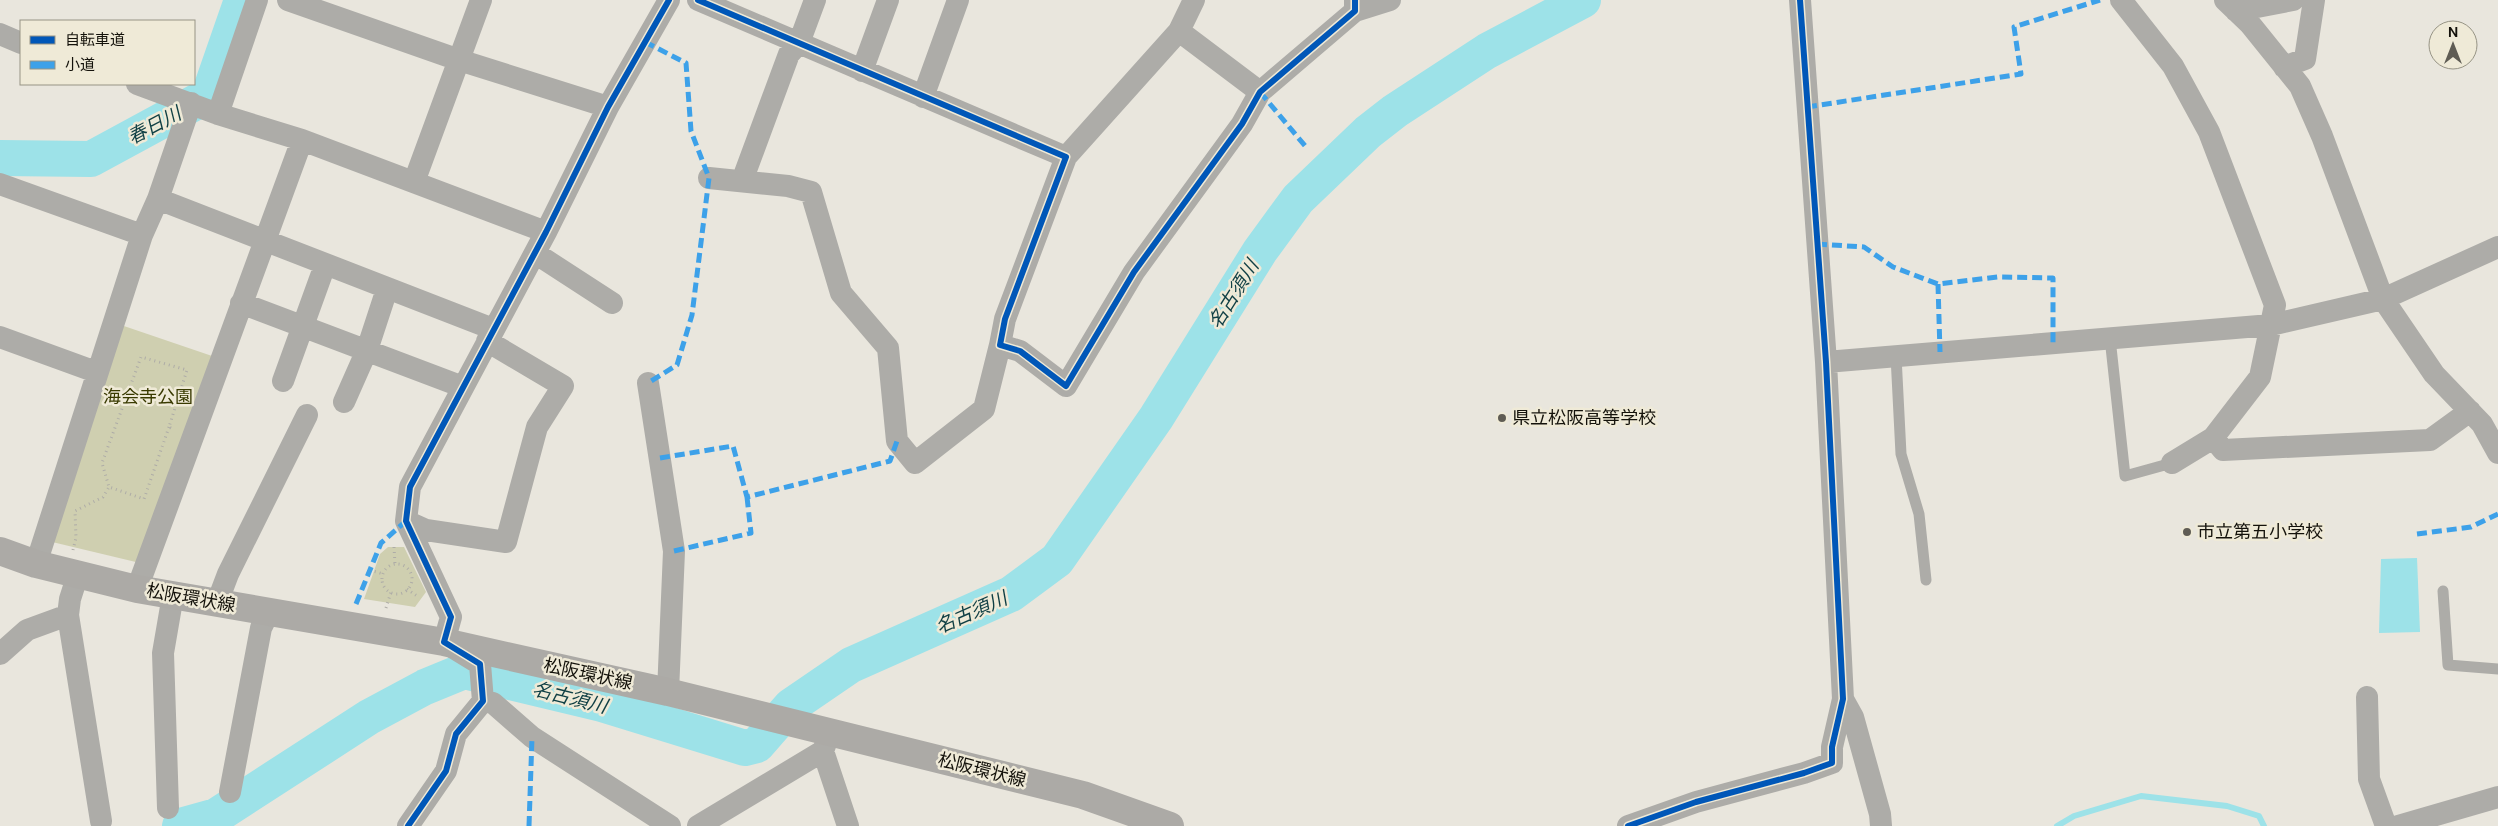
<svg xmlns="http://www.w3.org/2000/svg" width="2498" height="826" viewBox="0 0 2498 826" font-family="'DM Sans','Noto Sans JP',sans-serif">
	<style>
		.green { fill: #cfcfb0 }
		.water { fill: #9de2e8 }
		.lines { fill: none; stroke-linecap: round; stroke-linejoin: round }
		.stream { stroke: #9de2e8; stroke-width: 6 }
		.river { stroke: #9de2e8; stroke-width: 36 }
		.path { stroke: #aeaca7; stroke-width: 3; stroke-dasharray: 1 4; stroke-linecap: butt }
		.service { stroke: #adaca8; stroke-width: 11 }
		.minor { stroke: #adaca8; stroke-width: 22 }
		.secondary { stroke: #acaaa6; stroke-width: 28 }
		.quiet { stroke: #3da1e9; stroke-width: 5; stroke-dasharray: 10 5; stroke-linecap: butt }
		.cycleway-casing { stroke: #efead7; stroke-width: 9 }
		.cycleway { stroke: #0057b8; stroke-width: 6 }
		.poi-dot { fill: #5f5c54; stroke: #efead7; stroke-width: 2 }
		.labels { text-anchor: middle; stroke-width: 5; stroke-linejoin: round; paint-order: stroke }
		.park-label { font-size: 18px; fill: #393a00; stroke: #efead7 }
		.poi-label { font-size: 18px; fill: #14120b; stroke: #efead7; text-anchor: start }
		.street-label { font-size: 18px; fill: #14120b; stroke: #efead7 }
		.water-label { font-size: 19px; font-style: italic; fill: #0f3f44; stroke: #efead7 }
	</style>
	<rect width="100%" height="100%" fill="#e9e6dd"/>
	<path class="green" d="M121,325L215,357L140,563L48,541Z
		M388,547H404L426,592L415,607L364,599L380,554Z"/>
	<path class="water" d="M2417,558L2420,632L2379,633L2381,559Z"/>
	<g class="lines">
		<path class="stream" d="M2057,826L2074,816L2141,796L2227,806L2259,816L2264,826"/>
		<path class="river" d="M0,158L91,159L209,95L242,0
			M180,826L216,816L369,717L425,687L464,671L602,704L745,748L757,745L791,706L851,665L1011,594L1057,560L1156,418L1260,251L1298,199L1368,132L1395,111L1487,51L1583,0"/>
		<path class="path" d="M169,427L144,499L109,487L102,463L141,357L187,370L169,427L173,429
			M394,547L395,564
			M73,550L76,538L75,511L103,497L109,487
			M382 579a15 15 0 1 1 30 0a15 15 0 1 1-30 0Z
			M370,570L383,574
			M407,589L417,596
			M386,608L391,592"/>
		<path class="service" d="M2110,338L2125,476L2172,463
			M1896,356L1901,454L1919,514L1926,580
			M2443,591L2448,665L2498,669"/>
		<path class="minor" d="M288,0L459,60L608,107
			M698,0L1066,157L1005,319L1000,345L1020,351L1066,386L1134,272L1242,124L1260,92L1355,11V0
			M1194,0L1179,31L1260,92
			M2121,0L2173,66L2209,132L2275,305L2260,377L2213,438L2172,463
			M2225,0L2250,24L2300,86L2322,136L2383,299L2434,374L2482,424L2498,453
			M1355,11L1390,0
			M2236,11L2293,0
			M0,34L21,43
			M2284,67L2305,59L2314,0
			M862,71L888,0
			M137,84L218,114L302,140L546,232
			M923,97L958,0
			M218,114L257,0
			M1066,157L1179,31
			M709,178L788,186L811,192L841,293L888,348L897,441L915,463L984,409L1000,345
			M742,181L789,54L799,43L815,0
			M414,182L481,0
			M0,184L142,235
			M158,199L493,329
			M535,253L612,303
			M241,303L463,387
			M0,337L96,372
			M1826,362L2271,325L2383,299L2498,247
			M283,381L325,265
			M648,383L674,551L668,692
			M344,402L367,350L387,289
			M2213,438L2223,450L2430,440L2470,411
			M406,521L426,530L506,542L537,427L563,386L487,341
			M36,564L142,235L158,199L191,103
			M137,589L302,140
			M217,603L228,574L307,415
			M68,615L101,821
			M0,654L27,630L68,615L70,599L78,574
			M2367,697L2369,779L2386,826
			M1843,699L1853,717L1880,814L1881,826
			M483,701L493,703L532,737L670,826
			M823,751L848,826
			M230,792L261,628L269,612
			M168,808L163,653L173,595
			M408,826L446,771L456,734L483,701L480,664L444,642L451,617L406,521L410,487L546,232L608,107L669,0
			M698,826L823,751L830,732
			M1628,826L1696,802L1804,773L1832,763V747L1843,699L1826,362L1800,0
			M2398,826L2498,797"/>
		<path class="secondary" d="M0,551L36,564L137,589L444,642L668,692L1083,795L1170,826"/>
		<path class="quiet" d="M645,42L686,63L691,131L709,178L692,315L677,365L648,383
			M1260,92L1306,147
			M1807,107L2021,74L2014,27L2100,0
			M1817,244L1864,247L1893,267L1938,284L1998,277L2053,278V343
			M1938,284L1940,352
			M660,458L733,446L747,497L890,461L897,441
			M2417,534L2471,527L2498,514
			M674,551L751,533L747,497
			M356,604L381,543L406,521
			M529,826L532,737"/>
		<g class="cycleway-casing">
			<path id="cycleway" d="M698,0L1066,157L1005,319L1000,345L1020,351L1066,386L1134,272L1242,124L1260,92L1355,11V0
				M408,826L446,771L456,734L483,701L480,664L444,642L451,617L406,521L410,487L546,232L608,107L669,0
				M1628,826L1696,802L1804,773L1832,763V747L1843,699L1826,362L1800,0"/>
		</g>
		<use href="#cycleway" class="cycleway"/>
	</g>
	<g class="poi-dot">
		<circle cx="1502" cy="418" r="5"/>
		<circle cx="2187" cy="532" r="5"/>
	</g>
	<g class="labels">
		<g class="park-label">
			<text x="148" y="403">海会寺公園</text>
		</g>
		<g class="poi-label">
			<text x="1512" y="424">県立松阪高等学校</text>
			<text x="2197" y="538">市立第五小学校</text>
		</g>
		<g class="street-label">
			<text transform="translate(191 598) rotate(10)" y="6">松阪環状線</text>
			<text transform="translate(588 674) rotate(12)" y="6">松阪環状線</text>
			<text transform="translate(982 770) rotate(14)" y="6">松阪環状線</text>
		</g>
		<g class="water-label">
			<text transform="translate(154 125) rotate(-28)" y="7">春日川</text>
			<text transform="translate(1233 294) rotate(-58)" y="7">名古須川</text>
			<text transform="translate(971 612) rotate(-24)" y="7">名古須川</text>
			<text transform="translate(570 697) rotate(14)" y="7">名古須川</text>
		</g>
	</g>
	<rect x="20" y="20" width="175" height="65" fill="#efead7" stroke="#979485"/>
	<rect x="30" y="36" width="25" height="8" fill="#0057b8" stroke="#979485"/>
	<text x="65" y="45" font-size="15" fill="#14120b">自転車道</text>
	<rect x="30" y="61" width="25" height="8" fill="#3da1e9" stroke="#979485"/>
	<text x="65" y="70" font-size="15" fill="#14120b">小道</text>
	<g transform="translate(2453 45)"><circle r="24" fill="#efead7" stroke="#979485"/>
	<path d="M0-4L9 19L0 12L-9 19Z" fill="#5f5c54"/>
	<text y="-8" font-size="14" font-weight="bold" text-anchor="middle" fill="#14120b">N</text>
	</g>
</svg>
